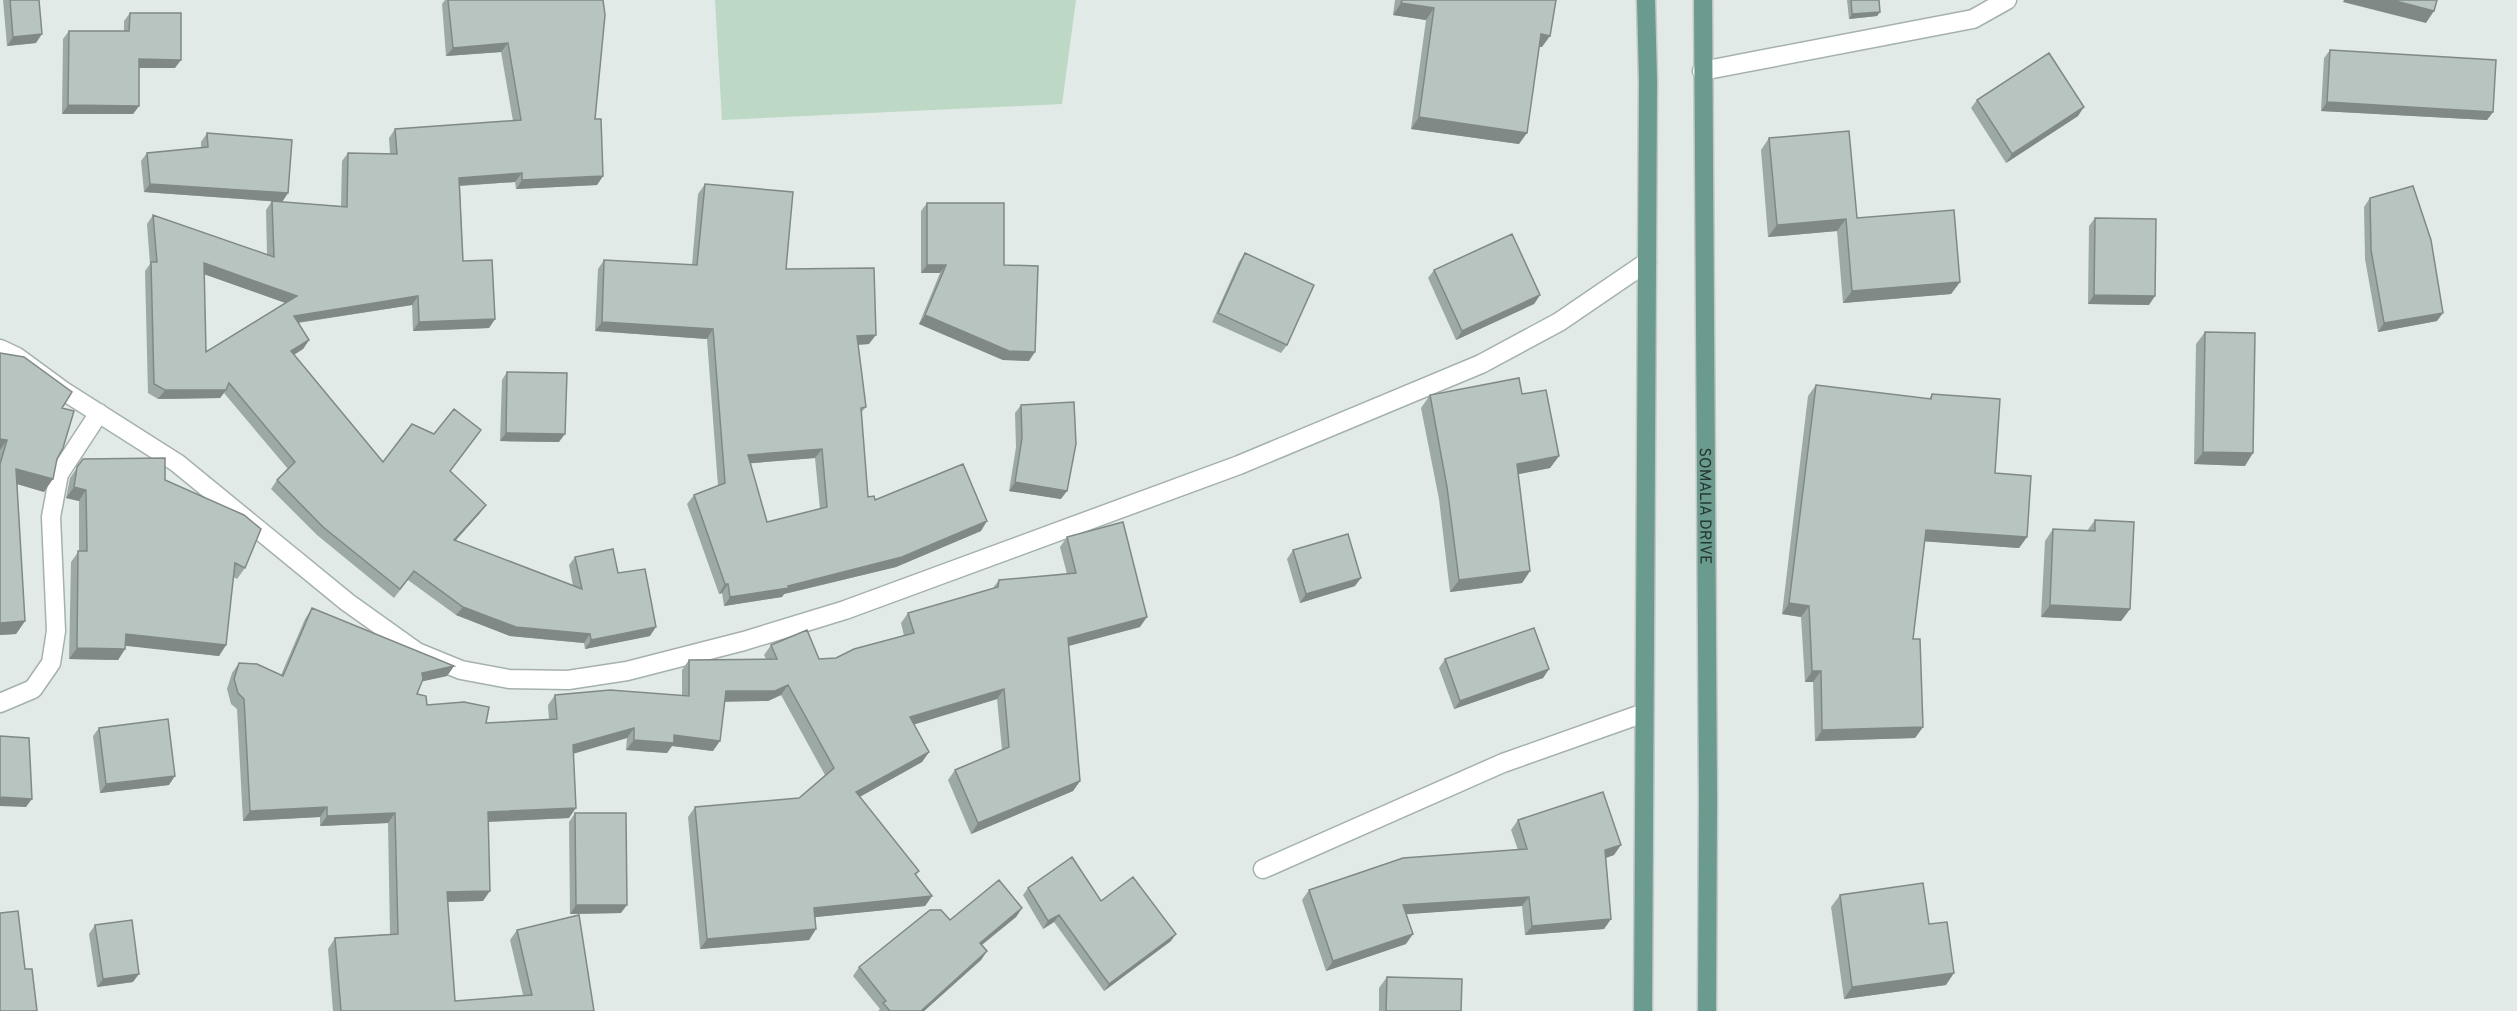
<svg xmlns="http://www.w3.org/2000/svg" width="2517" height="1011" viewBox="0 0 2517 1011" font-family="Overpass,sans-serif">
	<style>
		.green { fill: #bdd8c4 }
		.lines { fill: none; stroke-linecap: round; stroke-linejoin: round }
		.minor-casing { stroke: #a5b1ad; stroke-width: 21 }
		.primary-casing { stroke: #c2c7c6; stroke-width: 21 }
		.minor { stroke: #fff; stroke-width: 18 }
		.primary { stroke: #6b9a8e; stroke-width: 18 }
		.wall { fill: #9da9a4; fill-rule: evenodd }
		.shaded-wall { fill: #808986 }
		.building { fill: #b7c4bf; stroke: #808986; stroke-width: 1.5; fill-rule: evenodd }
		.labels { text-anchor: middle; stroke-width: 5; stroke-linejoin: round; paint-order: stroke }
		.street-label { font-size: 16px; fill: #243833; stroke: #f1f7f4 }
	</style>
	<rect width="100%" height="100%" fill="#e1eae6"/>
	<path class="green" d="M715,0H1076L1062,104L722,120Z"/>
	<g class="lines">
		<g class="minor-casing">
			<path id="minor" d="M1702,71L1973,19L2007,0
				M0,349L17,357L62,390L177,463L347,602L417,652L461,670L509,679L568,680L627,671L744,641L845,610L1239,465L1481,364L1559,322L1647,262
				M0,703L33,689L51,663L56,631L51,517L59,474L99,413
				M1263,869L1503,763L1644,713"/>
		</g>
		<g class="primary-casing">
			<g id="primary">
				<path id="s1" d="M1703,0L1708,799L1707,1011"/>
				<path d="M1643,1011L1648,81L1646,0"/>
			</g>
		</g>
		<use href="#minor" class="minor"/>
		<use href="#primary" class="primary"/>
	</g>
	<path class="wall" d="M3,0H39L36,43L7,46Z
		M445,0H603L595,119L603,176L597,185L516,189L515,182L460,186L463,261L495,319L489,328L413,331L412,305L298,323L309,340L303,349L294,355L383,462L450,471L480,513L455,541L573,586L569,565L575,557L618,573L650,636L585,649L584,643L510,636L456,615L408,580L394,598L317,535L271,489L277,480L288,469L224,393L220,398L158,399L148,393L145,271L150,264L147,224L153,215L267,255L266,210L272,201L341,206L342,161L348,153L390,154L389,138L395,129L513,121L501,52L446,56L442,4ZM204,274L286,303L206,352Z
		M1395,0H1556L1542,47H1539L1519,144L1411,129L1426,20L1393,15Z
		M1847,0H1879L1880,12L1877,16L1849,19Z
		M130,13L175,68H139V106L133,114H62L63,39L69,31H124V21Z
		M2330,50L2493,112L2487,120L2321,111L2324,58Z
		M1977,100L2078,116L2006,163L1971,108Z
		M207,133L288,193L282,202L144,192L141,161L147,153L201,148V142Z
		M1769,138L1857,218L1960,282L1951,294L1843,303L1837,231L1768,237L1761,150Z
		M705,184L786,269L869,344L858,345L866,407L861,413L868,497L875,500L981,531L896,567L784,594L782,597L724,606L722,593L719,594L687,504L694,495L718,486L707,339L595,331L598,269L604,260L692,265L698,194ZM815,458L820,509L767,522L750,463Z
		M2370,198L2437,321L2378,332L2365,259L2364,207Z
		M927,203L1004,265L1029,361L1003,360L919,324L940,273H921V211Z
		M2095,218L2149,305L2088,304L2089,226Z
		M1245,253L1287,345L1281,353L1212,322L1239,262Z
		M1434,270L1540,295L1534,304L1456,340L1428,278Z
		M2205,332L2245,466L2194,464L2196,344Z
		M0,353L62,408L57,459L44,492L17,484L25,621L16,634L0,635Z
		M507,372L559,442L500,441L502,380Z
		M1816,385L1929,399L1932,394L1995,473L2027,537L2019,548L1925,541L1913,639L1923,727L1915,738L1815,741L1813,682H1805L1801,617L1782,614L1808,396Z
		M1522,394L1559,456L1550,468L1518,474L1530,571L1522,583L1450,592L1439,499L1421,408L1430,395Z
		M1021,405L1061,499L1009,491L1016,447L1015,413Z
		M83,459L165,480L245,568L237,579L233,577L226,645L219,656L125,645V649L118,660L69,659L71,562L79,551V501L66,498L70,478Z
		M2095,520L2130,609L2121,621L2041,617L2045,541L2053,529L2087,531Z
		M1067,537L1140,627L1068,646L1080,781L1073,791L971,834L948,780L955,770L1002,750L997,699L914,724L929,752L922,762L859,797L919,871L916,875L932,896L925,906L815,917L816,929L809,940L700,949L688,817L695,807L799,798L825,775L781,695L768,701H725L713,751L672,746L667,753L626,750L627,738L573,753L569,818L488,822L483,901L448,902L455,1001L523,995L510,940L517,930L594,1011H333L328,949L335,938L390,934L388,823L320,826V817L243,821L237,709L231,704L227,689L232,673L239,663L281,675L305,619L312,608L454,666L447,676L422,681L417,694L427,705L486,723L549,720L548,705L555,695L682,696V670L689,660L766,659L764,655L771,645L819,659L836,658L904,636L901,623L908,613L993,588L999,580L1067,574L1060,547Z
		M1293,550L1355,586L1300,603L1287,559Z
		M1445,659L1549,669L1543,678L1454,709L1439,668Z
		M99,728L169,785L100,793L93,736Z
		M575,813L621,913L570,914L569,822Z
		M1518,820L1614,855L1606,858L1611,919L1604,929L1525,935L1522,906L1406,914V944L1326,971L1302,900L1309,890L1518,850L1511,830Z
		M1028,888L1101,901L1171,941L1104,991L1054,922L1043,929L1023,895Z
		M1840,895L1929,924L1946,985L1844,999L1831,907Z
		M1022,908L1016,917L982,945L987,951L981,960L924,1011H878L880,1009L853,976L859,967L950,920Z
		M95,925L133,982L97,987L89,934Z
		M1387,977L1461,1011H1379V988Z"/>
	<path class="shaded-wall" d="M2344,0H2392L2434,11L2426,23L2343,2Z
		M1401,3L1434,8L1426,20L1393,15Z
		M1880,12L1877,16L1849,19L1852,14Z
		M42,34L36,43L7,46L13,37Z
		M1541,34L1550,36L1542,47L1533,46Z
		M508,43L501,52L446,56L453,48Z
		M139,59L181,60L175,68H133Z
		M2327,102L2493,112L2487,120L2321,111Z
		M68,105L139,106L133,114H62Z
		M2084,107L2078,116L2006,163L2012,154Z
		M1419,117L1527,133L1519,144L1411,129Z
		M522,173L515,182L453,186L459,178Z
		M603,176L597,185L516,189L522,180Z
		M150,184L288,193L282,202L144,192Z
		M1846,219L1837,231L1768,237L1777,225Z
		M204,263L297,296L291,305L198,272Z
		M927,265H946L940,273H921Z
		M1960,282L1951,294L1843,303L1852,291Z
		M1540,295L1534,304L1456,340L1462,331Z
		M2094,295L2155,296L2149,305L2088,304Z
		M418,296L412,305L288,324L294,316Z
		M2443,313L2437,321L2378,332L2384,323Z
		M925,315L1035,352L1029,361L1003,360L919,324Z
		M495,319L489,328L413,331L419,322Z
		M602,322L713,329L707,339L595,331Z
		M876,335L869,344L850,345L857,336Z
		M309,340L303,349L285,360L291,351Z
		M165,390H226L220,398L158,399Z
		M506,433L565,434L559,442L500,441Z
		M0,439L7,440L0,450Z
		M822,449L815,458L742,464L748,455Z
		M2203,452L2253,453L2245,466L2194,464Z
		M1559,456L1550,468L1509,476L1517,464Z
		M16,469L53,479L44,492L7,481Z
		M1015,482L1067,491L1061,499L1009,491Z
		M74,487L86,490L79,501L66,498Z
		M486,505L480,513L448,549L454,540Z
		M987,521L981,531L896,567L784,594L782,597L724,606L730,597L788,586Z
		M1926,530L2027,537L2019,548L1919,541Z
		M1530,571L1522,583L1450,592L1459,580Z
		M1361,578L1355,586L1300,603L1306,594Z
		M725,584H728L722,593L719,594Z
		M1789,603L1809,606L1801,617L1782,614Z
		M2050,605L2130,609L2121,621L2041,617Z
		M463,607L590,634L584,643L510,636L456,615Z
		M1147,617L1140,627L1061,648L1068,638Z
		M25,621L16,634L0,635V623Z
		M656,627L650,636L585,649L591,640Z
		M126,634L226,645L219,656L118,645Z
		M77,648L125,649L118,660L69,659Z
		M454,666L447,676L415,683L422,673Z
		M1549,669L1543,678L1454,709L1460,701Z
		M1812,671H1821L1813,682H1805Z
		M788,685L781,695L768,701L719,702L726,691Z
		M1004,689L997,699L903,728L910,717Z
		M1923,727L1915,738L1815,741L1822,730Z
		M634,728L627,738L566,756L573,745Z
		M674,735L720,741L713,751L672,746L667,753L626,750L634,740Z
		M929,752L922,762L849,803L856,792Z
		M175,776L169,785L100,793L106,784Z
		M1080,781L1073,791L971,834L978,823Z
		M0,797L32,799L26,807L0,806Z
		M327,807L320,817L243,821L250,811Z
		M576,808L569,818L481,822L488,812Z
		M395,813L388,823L320,826L327,816Z
		M1621,845L1614,855L1599,860L1605,850Z
		M490,891L483,901L440,902L447,892Z
		M932,896L925,906L807,918L814,908Z
		M1529,897L1522,906L1396,915L1403,905Z
		M576,905H627L621,913L570,914Z
		M1022,908L1016,917L974,951L980,943Z
		M1059,915L1054,922L1043,929L1048,921Z
		M1611,919L1604,929L1525,935L1532,926Z
		M816,929L809,940L700,949L707,939Z
		M1176,934L1171,941L1104,991L1109,984Z
		M1413,934L1406,944L1326,971L1333,961Z
		M987,951L981,960L924,1011H921Z
		M1954,973L1946,985L1844,999L1852,987Z
		M139,974L133,982L97,987L103,979Z"/>
	<path class="building" d="M10,0H39L42,34L13,37Z
		M448,0H603L605,15L595,119H601L603,176L522,180V173L459,178L463,261L492,260L495,319L419,322L418,296L294,316L309,340L291,351L383,462L412,424L434,434L454,409L481,430L450,471L486,505L454,540L582,589L575,557L613,549L618,573L645,569L656,627L591,640L590,634L516,627L463,607L414,571L400,589L323,527L277,480L295,462L229,383L226,390H165L154,384L151,262H157L153,215L274,257L272,201L347,207L348,153L397,154L395,129L521,120L508,43L453,48ZM204,263L297,296L206,352Z
		M1402,0H1556L1550,36L1541,34L1527,133L1419,117L1434,8L1401,3Z
		M1851,0H1879L1880,12L1852,14Z
		M2392,0H2437L2434,11Z
		M130,13H181V60L139,59V106L68,105L69,31H129Z
		M2330,50L2496,60L2493,112L2327,102Z
		M2049,53L2084,107L2012,154L1977,100Z
		M1849,131L1857,218L1954,210L1960,282L1852,291L1846,219L1777,225L1769,138Z
		M207,133L292,140L288,193L150,184L147,153L208,147Z
		M705,184L793,192L786,269L874,268L876,335L857,336L866,407L861,408L868,497L874,496L875,500L963,464L987,521L902,557L788,586L789,588L730,597L728,584H725L694,495L725,483L713,329L602,322L604,260L697,265ZM822,449L827,507L767,522L748,455Z
		M2413,186L2431,240L2443,313L2384,323L2371,250L2370,198Z
		M927,203H1004V265L1038,266L1035,352L1009,351L925,315L946,265H927Z
		M2095,218L2156,219L2155,296L2094,295Z
		M1512,234L1540,295L1462,331L1434,270Z
		M1245,253L1314,285L1287,345L1218,313Z
		M2205,332L2255,333L2253,453L2203,452Z
		M0,353L24,357L72,392L62,408L74,411L63,448L57,459L53,479L16,469L25,621L0,623V464L7,440L0,439Z
		M507,372L567,373L565,434L506,433Z
		M1519,378L1522,394L1546,390L1559,456L1517,464L1530,571L1459,580L1447,487L1430,395Z
		M1816,385L1931,399L1932,394L2000,399L1995,473L2031,476L2027,537L1926,530L1913,639H1920L1923,727L1822,730L1821,671H1812L1809,606L1789,603Z
		M1074,402L1076,444L1067,491L1015,482L1022,438L1021,405Z
		M165,458V480L244,515L261,529L245,568L235,563L226,645L126,634L125,649L77,648L78,551H87L86,490L74,487L77,467L83,459Z
		M2095,520L2134,522L2130,609L2050,605L2053,529L2095,531Z
		M1123,522L1147,617L1068,638L1080,781L978,823L955,770L1009,747L1004,689L910,717L929,752L856,792L919,871L915,874L932,896L814,908L816,929L707,939L695,807L799,798L834,768L788,685L775,691H726L720,741L674,735V743L634,740V728L573,745L576,808L488,812L490,891L447,892L455,1001L532,995L517,930L579,915L594,1011H341L335,938L398,934L395,813L327,816V807L250,811L244,699L238,693L234,679L239,663L257,664L283,676L312,608L454,666L422,673L423,679L417,694L426,696L427,705L464,702L489,707L486,723L557,719L555,695L610,690L689,696V660L777,659L771,645L807,630L819,659L836,658L854,649L914,633L908,613L998,587L999,580L1076,573L1067,537Z
		M1348,534L1361,578L1306,594L1293,550Z
		M1534,628L1549,669L1460,701L1445,659Z
		M168,719L175,776L106,784L99,728Z
		M0,736L29,738L32,799L0,797Z
		M1603,792L1621,845L1605,850L1611,919L1532,926L1529,897L1403,905L1413,934L1333,961L1309,890L1403,858L1527,849L1518,820Z
		M575,813H626L627,905H576Z
		M1072,857L1101,901L1133,877L1176,934L1109,984L1059,915L1048,921L1028,888Z
		M999,880L1022,908L980,943L987,951L921,1011H890L883,1003L886,1001L859,967L930,910H941L950,920Z
		M1923,883L1929,924L1947,922L1954,973L1852,987L1840,895Z
		M18,911L25,969H32L37,1011H0V913Z
		M132,920L139,974L103,979L95,925Z
		M1387,977L1462,979L1461,1011H1386Z"/>
	<g class="labels">
		<g class="street-label">
			<text dy="6" stroke="none"><textPath href="#s1" startOffset="506">SOMALIA DRIVE</textPath></text>
		</g>
	</g>
</svg>
